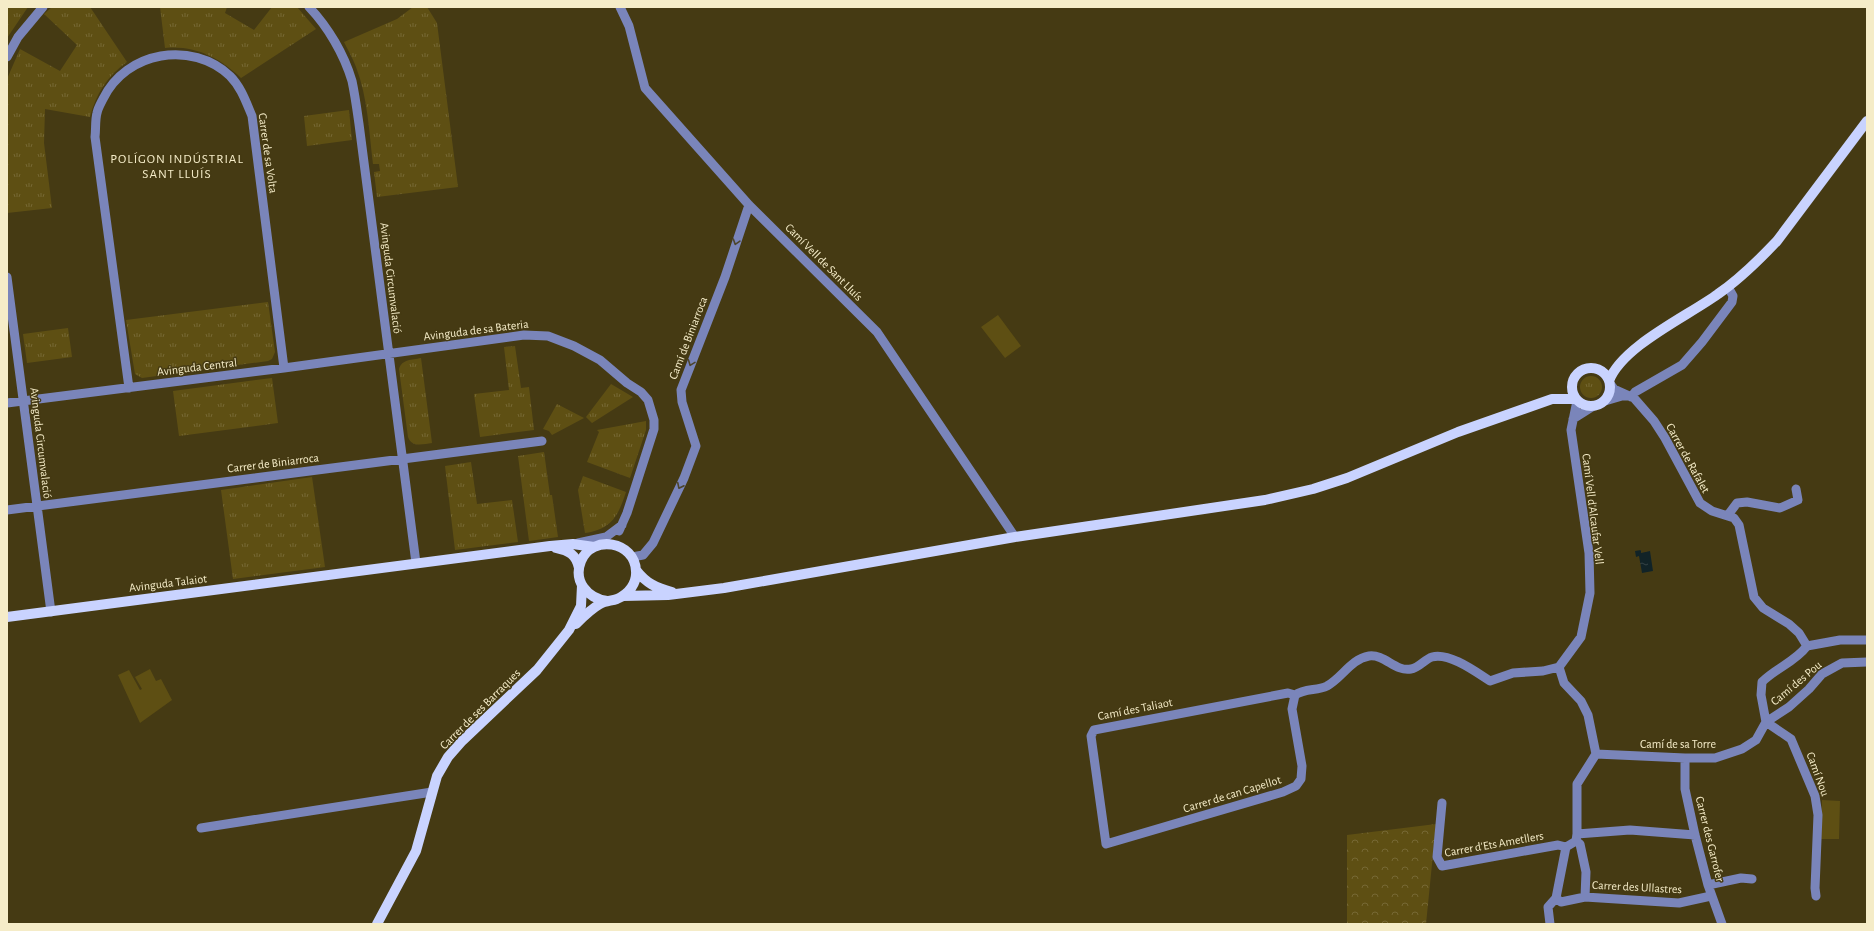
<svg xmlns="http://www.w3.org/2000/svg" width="1874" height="931" viewBox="0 0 1874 931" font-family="'Alegreya Sans',sans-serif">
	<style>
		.grass { fill: url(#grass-tufts) }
		.forest { fill: url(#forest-crowns) }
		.green { fill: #5e4f13 }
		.water { fill: url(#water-ripples) }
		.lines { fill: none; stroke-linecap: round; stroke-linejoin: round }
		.minor { stroke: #7a85ba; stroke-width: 9 }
		.major { stroke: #c9d3ff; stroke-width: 10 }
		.oneway { stroke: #4d452c }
		.labels { text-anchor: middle; stroke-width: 3; stroke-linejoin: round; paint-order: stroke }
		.street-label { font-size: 12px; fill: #f5ecc8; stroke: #453a13 }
		.neighbourhood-label { font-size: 13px; letter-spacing: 1px; fill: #f5ecc8; stroke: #453a13 }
	</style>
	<defs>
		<pattern id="grass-tufts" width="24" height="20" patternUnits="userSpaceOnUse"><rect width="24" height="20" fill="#5e4f13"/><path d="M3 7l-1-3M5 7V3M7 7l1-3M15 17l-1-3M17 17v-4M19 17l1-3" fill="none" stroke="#766834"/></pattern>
		<pattern id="forest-crowns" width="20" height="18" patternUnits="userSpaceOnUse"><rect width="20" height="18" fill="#5e4f13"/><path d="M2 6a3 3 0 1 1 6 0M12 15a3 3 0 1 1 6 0" fill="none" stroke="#766834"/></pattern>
		<pattern id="water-ripples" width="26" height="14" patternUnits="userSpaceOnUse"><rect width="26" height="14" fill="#112327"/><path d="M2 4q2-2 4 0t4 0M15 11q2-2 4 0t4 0" fill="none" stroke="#344345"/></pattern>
	</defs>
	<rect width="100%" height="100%" fill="#453a13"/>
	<path class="grass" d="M7,7H28L7,38Z
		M52,7H90L127,62C107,76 96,94 90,117L45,109L44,143L52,208L7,213V79L20,49L60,71L77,45L44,14Z
		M160,7H227L225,13L254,30L272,7H297L316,29L241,78C220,58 195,45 165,48Z
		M413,7H427L437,23L458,187L377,197L374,172L380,171L379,164H373C369,132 368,98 356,67C353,59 348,50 344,42L397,19Z
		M349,110L352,140L307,146L304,116Z
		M268,302L275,352L272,359L268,361L142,378L135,374L126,320Z
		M68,328L72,357L27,363L23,334Z
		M515,346L521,388L529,387L534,430L480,437L474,394L509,390L504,347Z
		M421,358L432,443C423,444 412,448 408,437L399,369C402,359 412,360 421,358Z
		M1580 387a11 11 0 1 1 22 0a11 11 0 1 1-22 0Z
		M272,378L278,423L179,436L173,391Z
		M611,384L633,397L592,423L586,417Z
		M557,404L584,418L552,435L549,431L543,429Z
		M646,421V430L630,478L587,462L599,432L597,430Z
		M544,452L550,495H552L558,537L529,541L518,456Z
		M471,462L477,504L512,500L518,542L455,550L445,466Z
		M583,476L626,492C618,516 612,529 585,533L578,490Z
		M312,477L325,567L233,579L221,490Z"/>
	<path class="forest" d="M1436,824L1426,924H1347V835Z"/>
	<path class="green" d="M998,315L1021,346L1005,358L981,327Z
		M150,669L156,681L161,679L172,700L140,723L118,675L129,670L140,690L142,689L135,677Z
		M1822,800L1840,801L1839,839H1821Z"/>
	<path class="water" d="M1641,550V553L1650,551L1653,571L1642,573L1639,556L1636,557L1635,551Z"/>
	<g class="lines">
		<path class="minor" d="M309,7C328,27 344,54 352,81C355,95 357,110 359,124L416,563
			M620,7L629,26L645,88L749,205L877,332L1015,537
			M7,57L18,37L43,7
			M7,277L51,612
			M1611,385L1614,389L1634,398L1654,421L1665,438L1700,503L1712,511L1734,518L1739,525L1754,597L1763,608L1789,624L1799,633L1807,646
			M129,388L95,137C96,129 95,120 97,113C98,108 101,103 103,99C126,51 192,40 230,76C241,87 246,102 252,116L284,368
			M1631,397L1635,392L1682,365L1702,342L1732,302L1733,296L1728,287
			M1605,401L1622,396H1629
			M7,403L284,368L524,335L548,336L574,346L600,360L627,383L641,392L648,400L654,420V429L627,513L619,531
			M1573,419L1592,407
			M7,510L542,441
			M1728,515L1737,503L1747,502L1780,508L1798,500L1796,489
			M578,543L606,537L622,525
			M632,557L643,555L653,543L684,478L696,446L682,402L681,390L725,277L749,205
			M1807,646L1840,640H1867
			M1559,667L1581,637L1590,593L1589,553L1571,430L1577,401
			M1288,693L1295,695L1292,709L1302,766L1301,779L1296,786L1283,792L1106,844L1091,736L1094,730Z
			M1295,695C1305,688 1317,691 1327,686C1342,678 1351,659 1369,656C1385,654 1395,672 1411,669C1419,668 1425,659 1432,657C1449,652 1476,672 1490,681L1513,673L1543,671L1559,667
			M1596,754L1685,758H1715L1742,749L1756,740L1766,722L1761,695L1762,682C1776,668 1795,662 1807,646
			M1685,758V789L1695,835L1708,885L1722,924
			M1442,803L1437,857L1442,866L1558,845L1566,847
			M201,828L432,792
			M1577,834L1630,830L1695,835
			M1576,841L1580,844L1586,872L1585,897
			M1708,885L1741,878L1752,879
			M1816,896L1815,888L1818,815L1815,796L1791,739L1766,722L1789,707L1809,689L1822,674L1842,663L1867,662
			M1556,898L1561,902L1585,897L1679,903L1711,896
			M1550,924L1548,907L1556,898L1566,847L1576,841L1577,834V784L1596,754L1588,715L1581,701L1564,683L1559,667"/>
		<path class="major" d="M1572 387a19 19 0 1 1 38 0a19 19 0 1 1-38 0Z
			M1609,381C1622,346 1688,316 1718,294C1740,279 1759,260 1777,241L1867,121
			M556,548C569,551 576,554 579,568
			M636,570C646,583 656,588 672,592
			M623,596L668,595L724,588L1015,537L1265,500L1313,489L1347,478L1458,432L1552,399H1575
			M7,617L550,546L573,544L594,547
			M576,624C583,617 591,609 600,604C605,601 611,601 617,599C629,594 637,583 636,571C635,541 592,534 581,561C573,581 587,598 607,601
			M377,924L416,851L437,776L448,757L462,741L537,670L569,630L581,606L582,585"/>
	</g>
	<defs><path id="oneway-chevron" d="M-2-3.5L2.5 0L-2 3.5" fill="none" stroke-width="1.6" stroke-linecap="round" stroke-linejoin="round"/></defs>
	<g class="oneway">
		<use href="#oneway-chevron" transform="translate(736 242) rotate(108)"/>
		<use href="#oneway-chevron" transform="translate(691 363) rotate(111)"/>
		<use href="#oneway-chevron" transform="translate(680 486) rotate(116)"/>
	</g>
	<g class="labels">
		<g class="street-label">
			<text transform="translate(268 153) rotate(82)" y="4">Carrer de sa Volta</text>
			<text transform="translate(824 262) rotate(45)" y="4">Camí Vell de Sant Lluís</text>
			<text transform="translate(391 278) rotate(83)" y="4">Avinguda Circumvalació</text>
			<text transform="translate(476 330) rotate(-7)" y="4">Avinguda de sa Bateria</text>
			<text transform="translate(688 338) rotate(-69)" y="4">Camí de Biniarroca</text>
			<text transform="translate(197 367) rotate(-7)" y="4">Avinguda Central</text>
			<text transform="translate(41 443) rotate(83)" y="4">Avinguda Circumvalació</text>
			<text transform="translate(1688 458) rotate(61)" y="4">Carrer de Rafalet</text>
			<text transform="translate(273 463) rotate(-7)" y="4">Carrer de Biniarroca</text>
			<text transform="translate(1593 509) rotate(83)" y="4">Camí Vell d'Alcaufar Vell</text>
			<text transform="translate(168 583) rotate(-7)" y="4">Avinguda Talaiot</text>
			<text transform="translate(1796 683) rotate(-40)" y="4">Camí des Pou</text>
			<text transform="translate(480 709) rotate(-45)" y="4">Carrer de ses Barraques</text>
			<text transform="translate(1135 709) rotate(-11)" y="4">Camí des Taliaot</text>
			<text x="1678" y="748">Camí de sa Torre</text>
			<text transform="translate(1818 774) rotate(70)" y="4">Camí Nou</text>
			<text transform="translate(1232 794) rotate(-17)" y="4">Carrer de can Capellot</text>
			<text transform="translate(1710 839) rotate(76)" y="4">Carrer des Garrofer</text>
			<text transform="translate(1494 844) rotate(-10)" y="4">Carrer d'Ets Ametllers</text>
			<text transform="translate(1637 887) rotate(3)" y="4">Carrer des Ullastres</text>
		</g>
		<g class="neighbourhood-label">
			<text x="177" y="163">POLÍGON INDÚSTRIAL<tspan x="177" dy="15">SANT LLUÍS</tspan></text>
		</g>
	</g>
	<rect width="1874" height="931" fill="none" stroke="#f5ecc8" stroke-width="16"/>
</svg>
